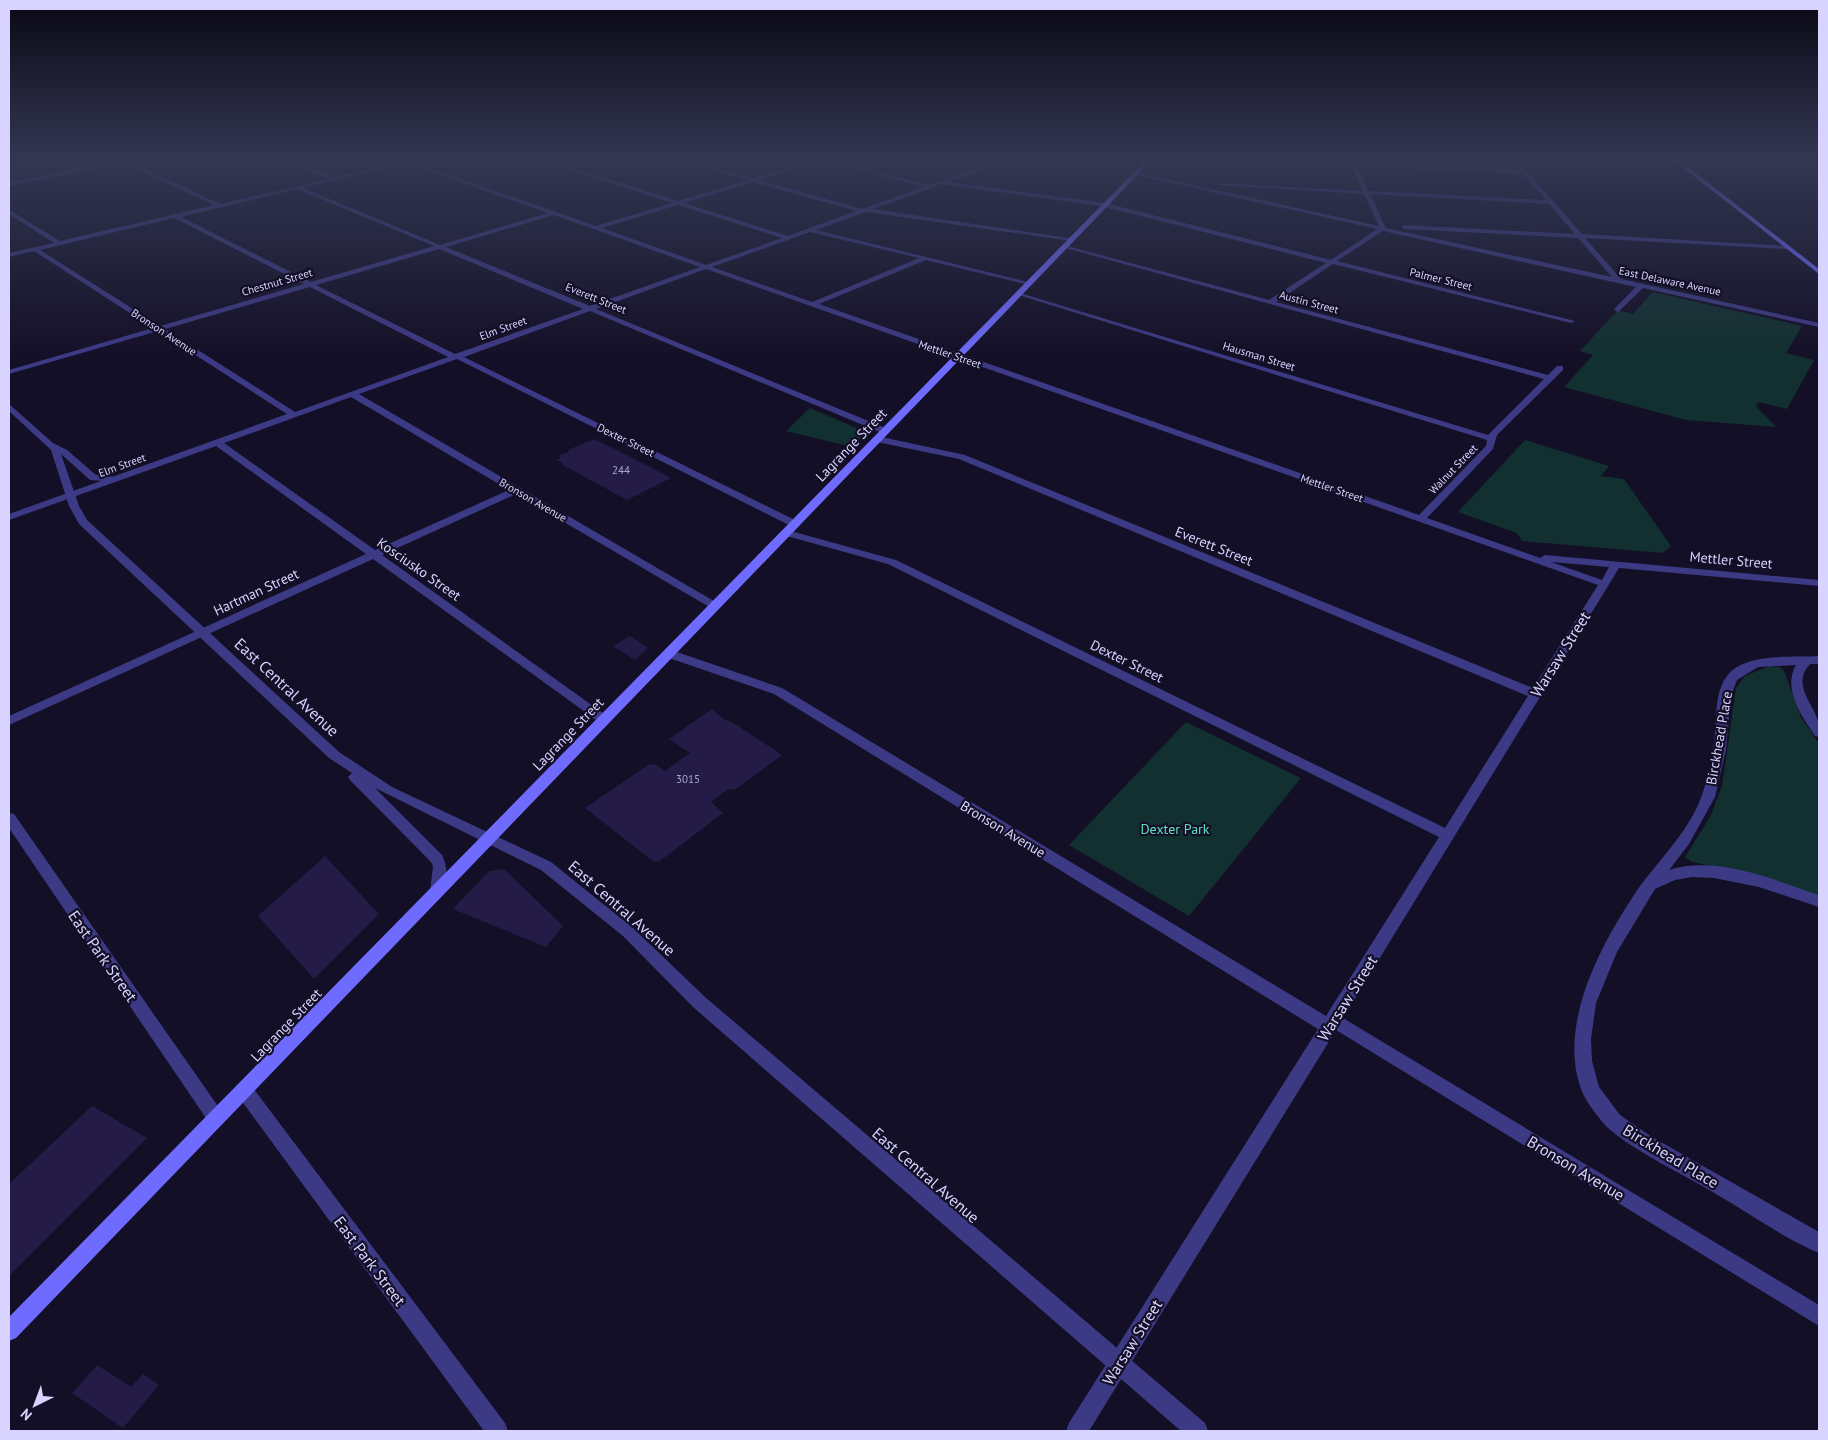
<svg xmlns="http://www.w3.org/2000/svg" width="1828" height="1440" viewBox="0 0 1828 1440" font-family="'PT Sans',sans-serif">
	<style>
		.green { fill: #12302f }
		.building { fill: #241b47 }
		.lines { fill: none; stroke-linecap: round; stroke-linejoin: round }
		.minor { fill: #3d3a85; fill-rule: evenodd }
		.tertiary { fill: #3d3a85; fill-rule: evenodd }
		.secondary { fill: #6f6bff; fill-rule: evenodd }
		.labels { text-anchor: middle; stroke-width: 4.5; stroke-linejoin: round; paint-order: stroke }
		.far-street-label { font-size: 11px; fill: #d9d4ff; stroke: #130f26 }
		.number-label { font-size: 11px; fill: #aca6d1 }
		.street-label { font-size: 14px; fill: #d9d4ff; stroke: #130f26 }
		.park-label { font-size: 14px; fill: #5fe0c0; stroke: #130f26 }
		.near-street-label { font-size: 16px; fill: #d9d4ff; stroke: #130f26 }
	</style>
	<rect width="100%" height="100%" fill="#130f26"/>
	<path class="green" d="M1653,292L1802,326L1786,353L1814,360L1787,409L1758,402L1756,406L1776,427L1686,420L1564,387L1593,355L1580,351L1618,310L1633,314Z
		M810,408L866,432L852,447L786,431Z
		M1525,440L1609,466L1601,476L1624,479L1671,546L1663,553L1522,541L1517,533L1458,512Z
		M1769,666L1779,667L1784,671L1801,717L1819,744V895L1732,870L1692,862L1685,857L1710,817L1722,786L1736,688L1745,676Z
		M1186,722L1301,778L1189,916L1069,845Z"/>
	<path class="building" d="M594,439L623,453L671,478L627,500L561,464L563,463L557,460L561,458L558,456L570,451L568,450Z
		M630,636L648,648L635,660L613,646Z
		M712,709L725,720L732,722L782,755L735,790L728,789L711,802L723,813L660,861L654,862L585,808L648,765L655,764L665,771L690,753L669,739Z
		M325,856L379,914L314,979L258,916Z
		M504,869L563,926L546,947L453,909L489,871Z
		M92,1106L147,1138L9,1276V1184Z
		M97,1365L131,1387L143,1374L159,1385L123,1428L72,1393Z"/>
	<g class="lines">
		<path class="minor" d="M119,160H126L220,204L329,179L284,160H291L335,177L409,160H418L413,162L596,226L672,203L540,160H548L678,201L747,180L680,160H688L753,178L812,160H820L759,180L862,209L924,187L822,160H831L929,185L1000,160H1008L949,182L1105,203L1331,260L1377,229L1132,174L1135,172L1379,226L1364,194L1216,185L1219,183L1363,191L1351,166L1255,162L1252,160L1350,163L1348,160H1354L1355,163L1520,170L1511,160H1517L1582,234L1788,246L1786,249L1585,238L1621,279L1819,323V327L1643,288L1618,312L1614,310L1615,308L1636,287L1383,231L1337,261L1575,321L1571,323L1333,264L1276,302L1548,375L1557,366H1563V370L1497,435L1493,449L1427,518L1540,558L1545,555L1819,580V586L1619,568L1343,1018L1819,1305V1326L1336,1030L1089,1431H1066L1069,1423L1318,1029L774,694L663,656L661,653L667,649L671,650L782,688L1326,1016L1439,837L888,564L783,535L782,533L787,530L896,560L1445,828L1528,696L959,459L877,442L873,439L877,436L965,455L1533,688L1598,585L706,269L596,309L888,429V433H882L590,311L464,357L799,522V526H791L457,359L359,394L719,604L721,606L719,608H711L516,494L382,555L607,716L609,719L607,722H599L373,559L9,725V716L366,554L216,446L9,520V514L287,414L158,331L9,374V370L153,328L34,251L9,257V253L54,243L9,214V210L60,241L214,205L123,163L9,186V182ZM407,163L548,213L440,245L303,188ZM1357,166L1523,174L1546,200L1368,191ZM753,182L856,211L788,236L684,203ZM942,184L1101,206L1326,263L1269,300L1067,246L1062,247L1544,379L1488,435L1020,293L1015,294L1487,440L1486,446L1419,515L819,304L926,260L1029,285L1032,283L816,230L866,212L1072,241L1075,239L873,209ZM297,189L434,246L311,282L181,217ZM1370,194L1549,204L1575,234L1404,225L1401,227L1404,229L1578,238L1612,277L1386,228ZM678,205L782,238L706,265L602,228ZM554,215L700,267L590,306L446,247ZM174,218L304,284L160,326L40,250ZM810,232L919,258L812,302L712,267ZM439,249L583,309L455,354L316,285ZM310,287L448,357L295,412L165,329ZM351,397L509,490L375,550L224,443ZM1551,562L1609,567L1602,580Z
			M1819,656V664H1810C1790,686 1816,705 1819,725C1820,729 1819,733 1819,737L1815,736C1802,716 1782,689 1796,665L1758,667L1737,680L1731,696L1726,750L1715,797L1689,844L1669,870C1718,855 1773,880 1819,895V907L1759,887L1714,878L1692,877L1675,880L1655,889L1617,952L1596,1003L1591,1039L1592,1061L1599,1087L1620,1115L1652,1137L1819,1232V1253C1785,1239 1749,1213 1716,1194C1683,1174 1637,1153 1608,1128C1600,1120 1588,1104 1583,1094C1555,1027 1601,944 1638,889C1659,860 1690,830 1702,795C1707,781 1711,765 1713,750C1718,727 1712,696 1727,676C1745,652 1792,658 1819,656Z
			M9,813L14,814L222,1112L225,1118L222,1124L216,1127L210,1124L9,828Z
			M244,1082L250,1084L505,1423L508,1431H484L238,1096L235,1090L238,1084Z"/>
		<path class="tertiary" d="M9,404L53,443L67,450L96,475L118,477L120,479L115,482L90,480L61,454L79,506L87,520L339,752L392,787L551,862L633,928L705,997L1205,1423L1208,1431H1181L693,1007L623,936L541,870L375,788L442,855C448,867 448,883 442,895L437,897L432,895L430,891L433,866L431,862L350,780L348,777L352,773L329,758L79,524L69,506L51,450L9,411Z"/>
		<path class="secondary" d="M1146,160H1152L16,1338L9,1341V1317Z
			M1673,160H1679L1819,269V274Z"/>
	</g>
	<linearGradient id="sky" x2="0" y2="1"><stop stop-color="#0a0815"/><stop offset="0.44" stop-color="#333752"/><stop offset="1" stop-color="#333752" stop-opacity="0"/></linearGradient>
	<rect width="1828" height="361" fill="url(#sky)"/>
	<g class="labels">
		<g class="far-street-label">
			<text transform="translate(1441 279) rotate(14)" y="4">Palmer Street</text>
			<text transform="translate(1670 281) rotate(12)" y="4">East Delaware Avenue</text>
			<text transform="translate(277 282) rotate(-16)" y="4">Chestnut Street</text>
			<text transform="translate(596 298) rotate(22)" y="4">Everett Street</text>
			<text transform="translate(1309 302) rotate(15)" y="4">Austin Street</text>
			<text transform="translate(503 328) rotate(-20)" y="4">Elm Street</text>
			<text transform="translate(164 332) rotate(33)" y="4">Bronson Avenue</text>
			<text transform="translate(950 354) rotate(19)" y="4">Mettler Street</text>
			<text transform="translate(1259 356) rotate(17)" y="4">Hausman Street</text>
			<text transform="translate(626 440) rotate(26)" y="4">Dexter Street</text>
			<text transform="translate(122 465) rotate(-20)" y="4">Elm Street</text>
			<text transform="translate(1453 469) rotate(-46)" y="4">Walnut Street</text>
			<text transform="translate(1332 488) rotate(19)" y="4">Mettler Street</text>
			<text transform="translate(533 500) rotate(30)" y="4">Bronson Avenue</text>
		</g>
		<g class="number-label">
			<text x="621" y="474">244</text>
			<text x="688" y="783">3015</text>
		</g>
		<g class="street-label">
			<text transform="translate(851 445) rotate(-46)" y="5">Lagrange Street</text>
			<text transform="translate(1214 546) rotate(22)" y="5">Everett Street</text>
			<text transform="translate(1731 560) rotate(5)" y="5">Mettler Street</text>
			<text transform="translate(419 569) rotate(35)" y="5">Kosciusko Street</text>
			<text transform="translate(256 592) rotate(-25)" y="5">Hartman Street</text>
			<text transform="translate(1127 661) rotate(26)" y="5">Dexter Street</text>
			<text transform="translate(568 734) rotate(-46)" y="5">Lagrange Street</text>
			<text transform="translate(1719 738) rotate(-80)" y="5">Birckhead Place</text>
			<text transform="translate(1003 829) rotate(31)" y="5">Bronson Avenue</text>
			<text transform="translate(286 1025) rotate(-46)" y="5">Lagrange Street</text>
		</g>
		<g class="park-label">
			<text x="1175" y="834">Dexter Park</text>
		</g>
		<g class="near-street-label">
			<text transform="translate(1560 654) rotate(-58)" y="6">Warsaw Street</text>
			<text transform="translate(287 687) rotate(43)" y="6">East Central Avenue</text>
			<text transform="translate(622 908) rotate(41)" y="6">East Central Avenue</text>
			<text transform="translate(103 956) rotate(55)" y="6">East Park Street</text>
			<text transform="translate(1347 998) rotate(-58)" y="6">Warsaw Street</text>
			<text transform="translate(1671 1156) rotate(31)" y="6">Birckhead Place</text>
			<text transform="translate(1576 1168) rotate(31)" y="6">Bronson Avenue</text>
			<text transform="translate(926 1175) rotate(41)" y="6">East Central Avenue</text>
			<text transform="translate(370 1261) rotate(53)" y="6">East Park Street</text>
			<text transform="translate(1132 1342) rotate(-58)" y="6">Warsaw Street</text>
		</g>
	</g>
	<rect width="1828" height="1440" fill="none" stroke="#d9d4ff" stroke-width="20"/>
	<g transform="translate(35 1405) rotate(222)" stroke="#130f26" stroke-width="4" paint-order="stroke">
	<path d="M0-4L9 19L0 12L-9 19Z" fill="#d9d4ff"/>
	<text y="-8" font-size="14" font-weight="bold" text-anchor="middle" fill="#d9d4ff">N</text>
	</g>
</svg>
